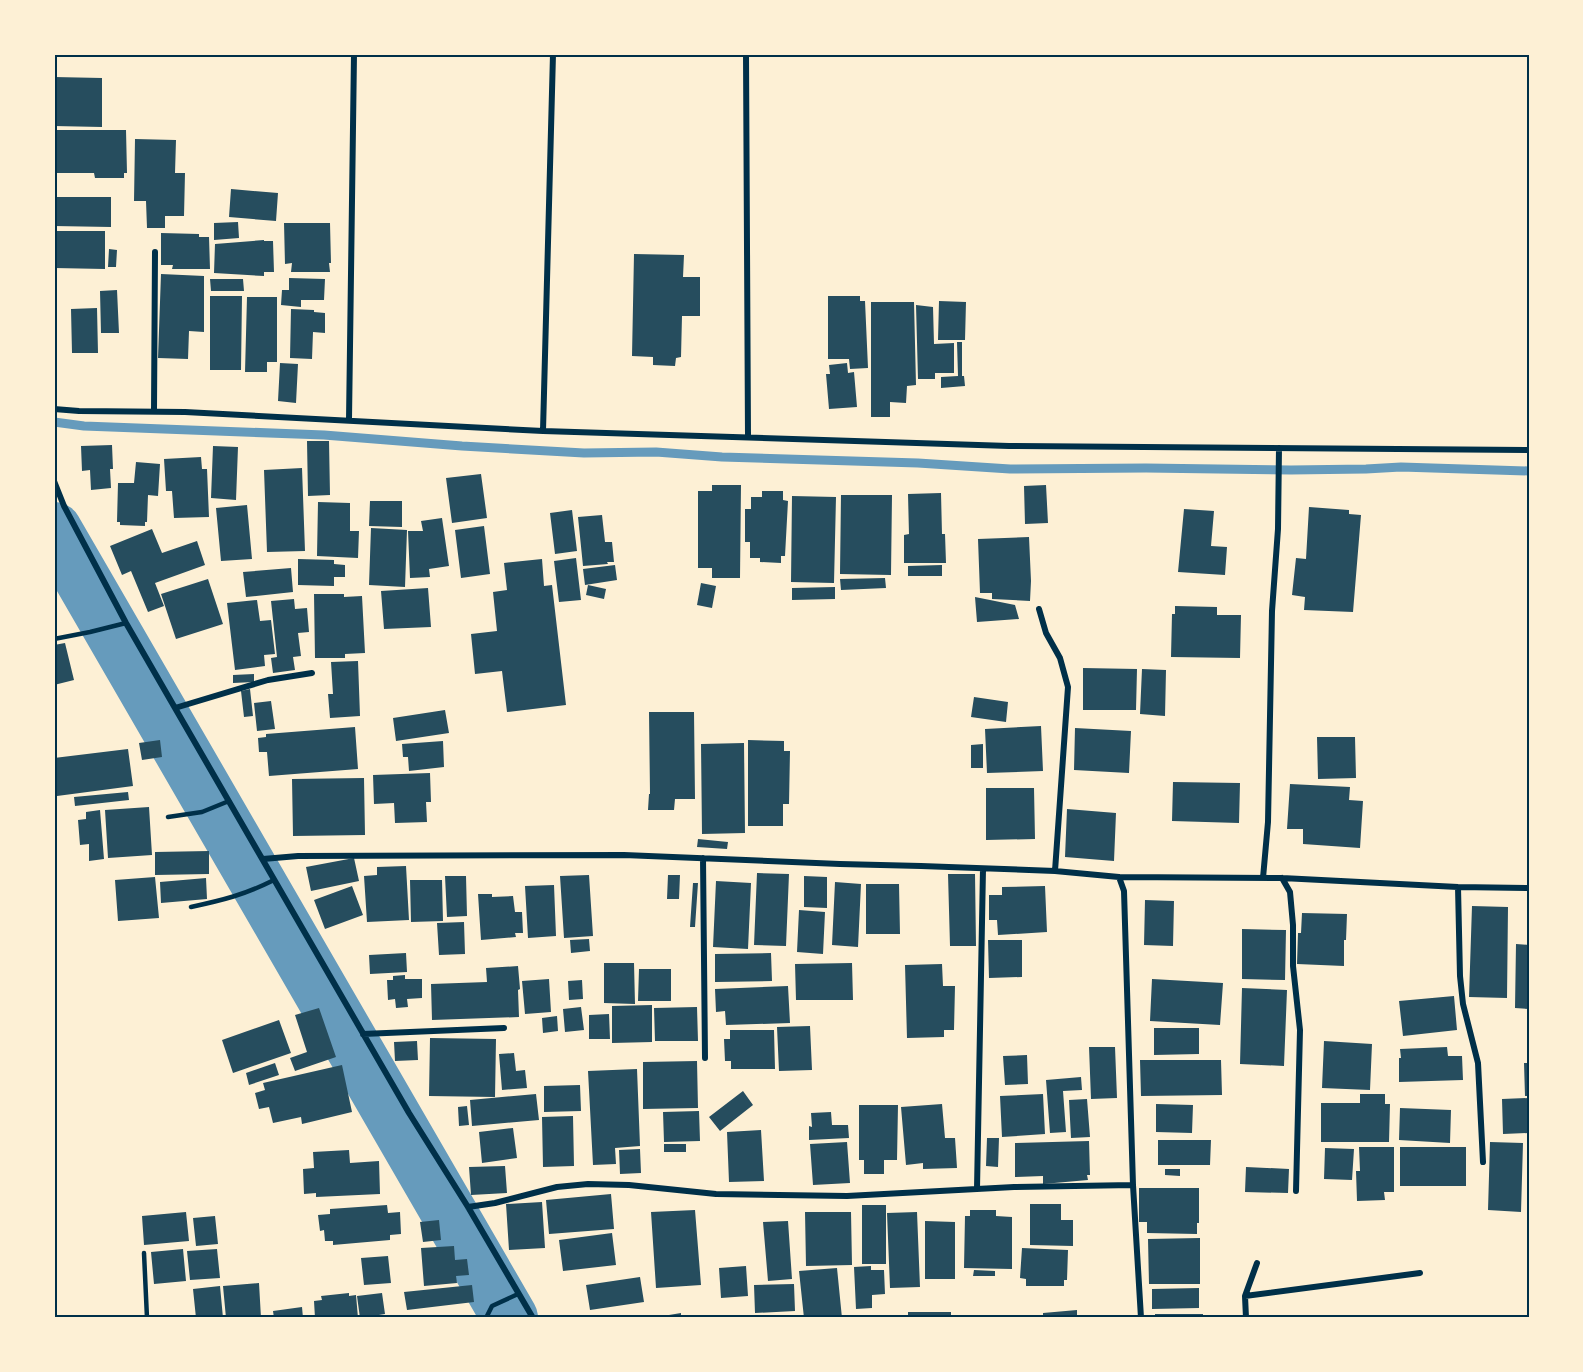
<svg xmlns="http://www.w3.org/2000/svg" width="1583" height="1372" viewBox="0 0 1583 1372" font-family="Overpass,sans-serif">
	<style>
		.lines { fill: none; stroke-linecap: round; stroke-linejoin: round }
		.stream { stroke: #669bbc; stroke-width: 9 }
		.river { stroke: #669bbc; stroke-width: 56 }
		.building { fill: #264d5e }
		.service { stroke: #003049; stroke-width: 4.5 }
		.minor { stroke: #003049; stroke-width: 6 }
		.neatline { fill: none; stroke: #003049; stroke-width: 2 }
	</style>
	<rect width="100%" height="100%" fill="#fdf0d5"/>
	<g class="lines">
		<path class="stream" d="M54,422L84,426L324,435L462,446L584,453L656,452L722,457L918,463L1010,469L1146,468L1291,470L1366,469L1401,467L1529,471"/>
		<path class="river" d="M54,530L510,1318"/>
	</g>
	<path class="building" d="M54,77L102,78V127L54,126Z
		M54,130H126L127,173H124V178H95L94,173H54Z
		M135,139L176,140L175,173H185L184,216H165V228H147L146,201H134Z
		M231,189L278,193L276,221L229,217Z
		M54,197H111V227L54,226Z
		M238,222L239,238L214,240V223Z
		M284,223H330L331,263H329L330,272H291L292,263L285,264Z
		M55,231H105V269L54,268Z
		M161,233L199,234V237H209L210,269H172L173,265H161Z
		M264,240V241H273L274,272H264V276L214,273L215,244Z
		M109,249L117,250L116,267H108Z
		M634,254L684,255L683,277H700V316H682L681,357L676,358L675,366L653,365V357L632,356Z
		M161,274L204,276V332L189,331L188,359L158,358Z
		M289,278L325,279L324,300H301V307L281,305L282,290H289Z
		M210,279H243L244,291H211Z
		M117,290L119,333H101L100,291Z
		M210,296H242L241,370H210Z
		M828,296H860V301H865L868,368L850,369L849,359H828Z
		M247,297H277V362H267V372H245Z
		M939,301L966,302L965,340H938Z
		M871,302H914L916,385L907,386L906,403L890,402V417H871Z
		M916,305L933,307L934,344L954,343V373H935V379H918Z
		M97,308L98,353H72L71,309Z
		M291,309L314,310V312L325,313V333L313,332L312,359L290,358Z
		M957,342H962V376H964L965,386L941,388V377L958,376Z
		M280,363L298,364L296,403L278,401Z
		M847,363L848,373L854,372L857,407L829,409L826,374H830L829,365Z
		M307,441H329L330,495L308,496Z
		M112,445L113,469H110L111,488L91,490L90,470L82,471L81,446Z
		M213,446L238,447L236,500L211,498Z
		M201,457L202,469H207L209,517L174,518L172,491H166L164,459Z
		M136,462L160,464L158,496L148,495L147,522H145V526L120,525V522H117L118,483H134Z
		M302,468L305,551L267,552L264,470Z
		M481,474L487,518L452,523L446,478Z
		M712,485H741L740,578H712V568H698V491H712Z
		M1046,485L1048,523L1025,524L1024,486Z
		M762,491H783V500L788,501L785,556H781V563L760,562V558H750V542H745V509H751V497H762Z
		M941,493L942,534H945L946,563H904V535L909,534L908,494Z
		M841,495H892L891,575L840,574Z
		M792,496L836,497L834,583L791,582Z
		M370,501H402V527L369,526Z
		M318,502L350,503V531H359L358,558L317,556Z
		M247,505L252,559L221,561L216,508Z
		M1309,507L1349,510V514L1361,515L1353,612L1304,610L1305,597L1292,595L1296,558L1306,559Z
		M1184,509L1214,511L1211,546L1227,547L1225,575L1178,572Z
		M572,510L577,551L555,554L550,513Z
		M602,515L605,542H612L614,562H607L608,564L583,566L578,517Z
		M442,518L449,566L429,569L430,577L410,578L408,531H423L421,521Z
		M484,526L490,574L461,578L455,530Z
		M371,528L407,530L405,587L369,585Z
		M152,529L162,553L197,541L205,565L155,583L164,606L148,612L131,571L122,575L110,546Z
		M1029,537L1031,581L1030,601L992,599V593H980L978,539Z
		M576,558L581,600L559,602L554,561Z
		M298,559L334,560V564L345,565V577H334V586L298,585Z
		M542,559L544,586L552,585L566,705L507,712L502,671L475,674L471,634L497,631L493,592L507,590L504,563Z
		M615,565L617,580L585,585L583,569Z
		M942,565V576H908V566Z
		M291,568L293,592L246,597L243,572Z
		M885,578L886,588L841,590L840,579Z
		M208,579L223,624L176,639L161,594Z
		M701,583L716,586L712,608L697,605Z
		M588,585L606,589L604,599L586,595Z
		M835,587V599L792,600V588Z
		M428,588L431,627L384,629L381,591Z
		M314,594H344V597L362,596L365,653L345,654V658H315Z
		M975,597L1015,605L1019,619L977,622Z
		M294,599L295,609L307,608L309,632L298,633L301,656L293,657L295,670L273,673L271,658L277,657L271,601Z
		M257,600L260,621L271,620L275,654L264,655L265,666L235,670L227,603Z
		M1175,606L1217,607V615H1241L1240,658L1171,657L1172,614H1175Z
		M65,643L74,680L54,685V645Z
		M358,661L360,716L330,718L328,694H333L331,662Z
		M1083,668L1137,669L1136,710H1083Z
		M1142,669L1166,670L1165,716L1140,714Z
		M254,674V682L233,683V675Z
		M250,689L253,716L244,717L241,691Z
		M974,697L1008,702L1006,722L971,717Z
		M271,701L275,729L257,731L254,703Z
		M445,710L449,733L396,741L393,718Z
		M649,712H694L695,799H675L674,810H648L649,794H650Z
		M1041,726L1043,771L987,773L985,729Z
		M355,727L358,769L269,776L267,752H259L258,738L266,737V734Z
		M1075,728L1131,731L1129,773L1074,770Z
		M1317,737H1355L1356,778L1318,779Z
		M160,740L162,757L142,760L139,743Z
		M748,740L784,741V751H790L789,804H783V826H748Z
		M443,741L444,767L409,771L408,757H403L402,744Z
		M744,743L745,833L702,834L701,744Z
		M983,744V768H971V745Z
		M128,749L133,786L57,796L55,779H54V758Z
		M430,773L431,802H426L427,822L395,823L394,803L374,804L373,775Z
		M364,778L365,835L293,836L292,779Z
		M1173,782L1240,783L1239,823L1172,821Z
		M1290,784L1350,787L1349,800L1363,801L1360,848L1303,844V829H1287Z
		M986,788H1034L1035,839L986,840Z
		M128,792L129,800L75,806L74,797Z
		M149,807L152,855L108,858L105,810Z
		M1067,809L1116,813L1114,861L1065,857Z
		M100,810L104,859L89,861V844L80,845L78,820L86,819V812Z
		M698,839L728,842L727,849L697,847Z
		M209,851V874L155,875V852Z
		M354,858L359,881L311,891L306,867Z
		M406,866L409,920L367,922L364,876L377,875V867Z
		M757,873L789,874L786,946L754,945Z
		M948,874H975L976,946H950Z
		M589,875L593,936L564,938L560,876Z
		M668,875H680L679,899H667Z
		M445,876H466L467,916L447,917Z
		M804,876L827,877V908L804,907Z
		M155,877L159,918L118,921L115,880Z
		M206,878L207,899L161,903L160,882Z
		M410,880H442L443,921L411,922Z
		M716,881L751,883L748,949L713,947Z
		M835,882L861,884L858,947L832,945Z
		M693,883H698L695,927H690Z
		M866,884H899L900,934H866Z
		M554,885L556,936L528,938L525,886Z
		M352,886L363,915L325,929L314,900Z
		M1045,886L1047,932L998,935L997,920H989V895H1002V887Z
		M478,894H492V897L513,896L515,912H522L523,933H515L516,937L481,940Z
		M1145,900L1174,901L1173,946L1144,945Z
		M1472,906L1508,907L1507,998L1469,997Z
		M799,910L825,912L823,954L797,952Z
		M1302,913L1347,914L1346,940H1344V966L1297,964L1298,933H1301Z
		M464,922L465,954L439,955L437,923Z
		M1242,929L1286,930L1285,980L1242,979Z
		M589,939L590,951L571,953L570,940Z
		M988,940H1022V977L989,978Z
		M1516,944L1529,945V1009L1515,1008Z
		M406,953L407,972L370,974L369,955Z
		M771,953L772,981L715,982V954Z
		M604,963H634L635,1004L604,1003Z
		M852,963L853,1000H796L795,964Z
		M942,964L943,986H955L954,1030H944V1037L907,1038L905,965Z
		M518,966L520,989L518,990L519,1017L432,1020L431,984L487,982L486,968Z
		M639,969H671V1001H638Z
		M405,975V979H422V998L407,999L408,1007L396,1008L395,999L388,1000L387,980H393V976Z
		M549,979L551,1012L525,1014L522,981Z
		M1152,979L1223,983L1220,1025L1150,1021Z
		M582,980L583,999L569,1000L568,981Z
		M788,986L790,1023L726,1025L725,1011L716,1012L715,989Z
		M1242,988L1287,990L1284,1066L1240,1064Z
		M1454,996L1457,1030L1403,1036L1399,1001Z
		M652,1005V1042L612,1043V1006Z
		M581,1007L584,1030L565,1032L563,1009Z
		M697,1007L698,1041H655L654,1008Z
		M319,1008L336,1057L295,1071L290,1058L307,1052L295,1015Z
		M609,1014L610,1039H589V1015Z
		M557,1016L558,1031L543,1033L542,1018Z
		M279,1020L291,1053L233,1073L222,1040Z
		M810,1026L812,1070L779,1071L777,1027Z
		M1154,1028H1199V1054L1154,1055Z
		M730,1030H774L775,1069H731V1061H725L724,1039H730Z
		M430,1038L496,1039L495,1097L429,1096Z
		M417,1041L418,1060L395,1061L394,1042Z
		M1324,1041L1372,1044L1370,1090L1322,1088Z
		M1089,1047H1115L1117,1098L1091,1099Z
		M1447,1047L1448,1056H1462L1463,1080L1399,1082V1058H1401L1400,1049Z
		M514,1053L516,1071L525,1070L527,1088L502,1090L499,1054Z
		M1027,1055L1028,1084L1005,1085L1003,1056Z
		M1140,1060H1221L1222,1095L1141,1096Z
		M697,1061L698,1108L643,1109V1062Z
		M275,1063L279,1075L249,1085L246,1073Z
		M1524,1063H1529V1096H1525Z
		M342,1065L352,1112L302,1124L301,1117L273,1123L269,1107L259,1109L255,1093L265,1090L263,1083Z
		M637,1069L640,1146L615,1148L616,1164L593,1165L588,1071Z
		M1081,1077L1082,1090L1063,1091L1066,1132L1050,1133L1046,1080Z
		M580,1085L581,1111L544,1112V1086Z
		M743,1091L753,1105L720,1131L709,1117Z
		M536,1094L539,1120L472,1126L470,1100Z
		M1043,1094L1045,1134L1002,1137L1000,1096Z
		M1360,1094H1385V1104H1390L1389,1142H1321V1103H1360Z
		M1529,1098V1133L1503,1134L1502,1099Z
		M1087,1099L1090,1137L1071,1138L1069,1100Z
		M942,1104L945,1138H955L957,1168L923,1169V1163L906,1165L901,1107Z
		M1156,1104L1193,1105L1192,1133L1156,1132Z
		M859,1105H898L897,1160H884V1174H864V1160H859Z
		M467,1106L469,1125L459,1126L458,1107Z
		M1400,1108L1451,1110L1450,1143L1399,1140Z
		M699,1111L700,1141L664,1142L663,1112Z
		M831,1112L832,1125H848L849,1138L809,1140V1126L812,1127L811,1113Z
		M573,1116L574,1166L543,1167L542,1117Z
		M513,1128L517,1158L482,1163L479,1132Z
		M761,1130L764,1181L729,1182L727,1132Z
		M987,1138H999L998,1167L986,1166Z
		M1158,1140H1211L1210,1165H1158Z
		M1089,1141L1090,1175H1087L1088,1180L1043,1184V1176L1015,1177V1143Z
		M847,1142L850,1183L813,1185L810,1144Z
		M1490,1142L1523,1143L1521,1212L1488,1210Z
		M664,1144H686V1152H664Z
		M1359,1147H1394V1192H1384L1385,1200L1357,1201L1356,1171H1360Z
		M1400,1147H1466V1186H1400Z
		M1325,1148L1354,1149L1352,1180L1324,1179Z
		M640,1149L641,1173L620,1174L619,1150Z
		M349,1150L350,1163L379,1161L380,1194L316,1197V1193L304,1194L303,1169L314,1168L313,1152Z
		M505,1166L507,1193L471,1195L469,1167Z
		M1246,1167L1289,1169L1288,1193L1245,1192Z
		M1165,1169H1180V1176L1165,1175Z
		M1139,1188H1199V1223H1197V1234L1147,1233V1222H1139Z
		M611,1194L614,1229L549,1234L546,1200Z
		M542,1202L545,1248L509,1250L506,1204Z
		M1030,1204H1061V1220H1073V1246L1030,1245Z
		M387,1205L388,1213L400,1212L401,1234L390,1235V1240L333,1245V1241H325L324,1230L320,1231L318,1215L330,1214V1209Z
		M862,1205H886V1264H862Z
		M695,1210L701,1285L656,1288L651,1212Z
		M970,1210H996V1216L1012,1217V1269L964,1268L965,1216H970Z
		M186,1212L189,1241L144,1245L142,1216Z
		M805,1212H851L852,1265L806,1266Z
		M917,1212L920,1287L890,1288L887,1213Z
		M215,1216L218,1244L196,1246L193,1218Z
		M439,1220L441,1240L423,1242L420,1222Z
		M788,1221L792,1279L768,1281L763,1222Z
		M925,1221L955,1222V1279H925Z
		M612,1233L616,1265L563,1271L559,1240Z
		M1200,1238V1284H1149L1148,1239Z
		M454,1246L455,1260L467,1259L469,1275L456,1276L457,1283L424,1286L421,1248Z
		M1022,1248L1068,1250L1067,1280H1064V1286H1026V1279L1020,1278Z
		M183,1249L186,1281L154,1284L151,1252Z
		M217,1249L220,1278L190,1280L187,1251Z
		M388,1256L391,1283L364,1285L361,1258Z
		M746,1266L748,1296L721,1298L719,1268Z
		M871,1266V1270H884L885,1294L872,1295V1308L856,1309L854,1267Z
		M837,1268L842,1318H804L799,1271Z
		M974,1270L995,1271V1276H973Z
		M640,1277L644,1302L590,1310L586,1285Z
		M259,1283L261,1318H226L223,1286Z
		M794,1284L795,1311L755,1313L754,1285Z
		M472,1285L474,1302L407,1310L404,1292Z
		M220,1286L223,1318H196L193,1289Z
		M1199,1288V1308L1152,1309V1289Z
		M349,1293V1296L356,1295L358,1318H315L314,1301L322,1300L321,1296Z
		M382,1293L385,1314L360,1318L357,1296Z
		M302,1307L303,1318H274L273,1311Z
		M1077,1310V1318H1043V1313Z
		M908,1312H951V1318H908Z
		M681,1313V1318H657V1317Z
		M1155,1314H1203V1318H1155Z"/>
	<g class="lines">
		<path class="service" d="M54,639L90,632L126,623
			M168,817L202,812L229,801
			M191,907C223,900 244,895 274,880
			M144,1253L147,1318
			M486,1318L492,1306L518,1294"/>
		<path class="minor" d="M746,54L748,437
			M54,409L79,411L185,412L543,431L1009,446L1529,450
			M154,411L155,252
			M349,420L354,54
			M543,431L553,54
			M54,481L64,506L126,623L175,708L409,1113L468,1207L533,1318
			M1039,609L1046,633L1060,658L1068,687L1055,871
			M175,708L268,680L312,673
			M703,858L705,1058
			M263,859L298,856L624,855L840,864L921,866L1055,871L1119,877L1282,878L1458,887L1529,888
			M1119,877L1124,891L1133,1185L1141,1318
			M1263,878L1268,822L1272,611L1278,529L1279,448
			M1282,878L1290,892L1293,925V966L1300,1030L1296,1191
			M1458,887L1460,976L1463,1004L1478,1063L1483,1162
			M363,1034L504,1028
			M977,1189L983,869
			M468,1207L495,1203L557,1187L588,1184L629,1185L716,1194L847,1196L1014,1187L1133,1185
			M1245,1296L1420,1273
			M1246,1318L1245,1296L1257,1263"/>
	</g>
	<rect width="1583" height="1372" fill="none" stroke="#fdf0d5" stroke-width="111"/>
	<rect x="56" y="56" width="1472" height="1260" class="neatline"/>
</svg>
